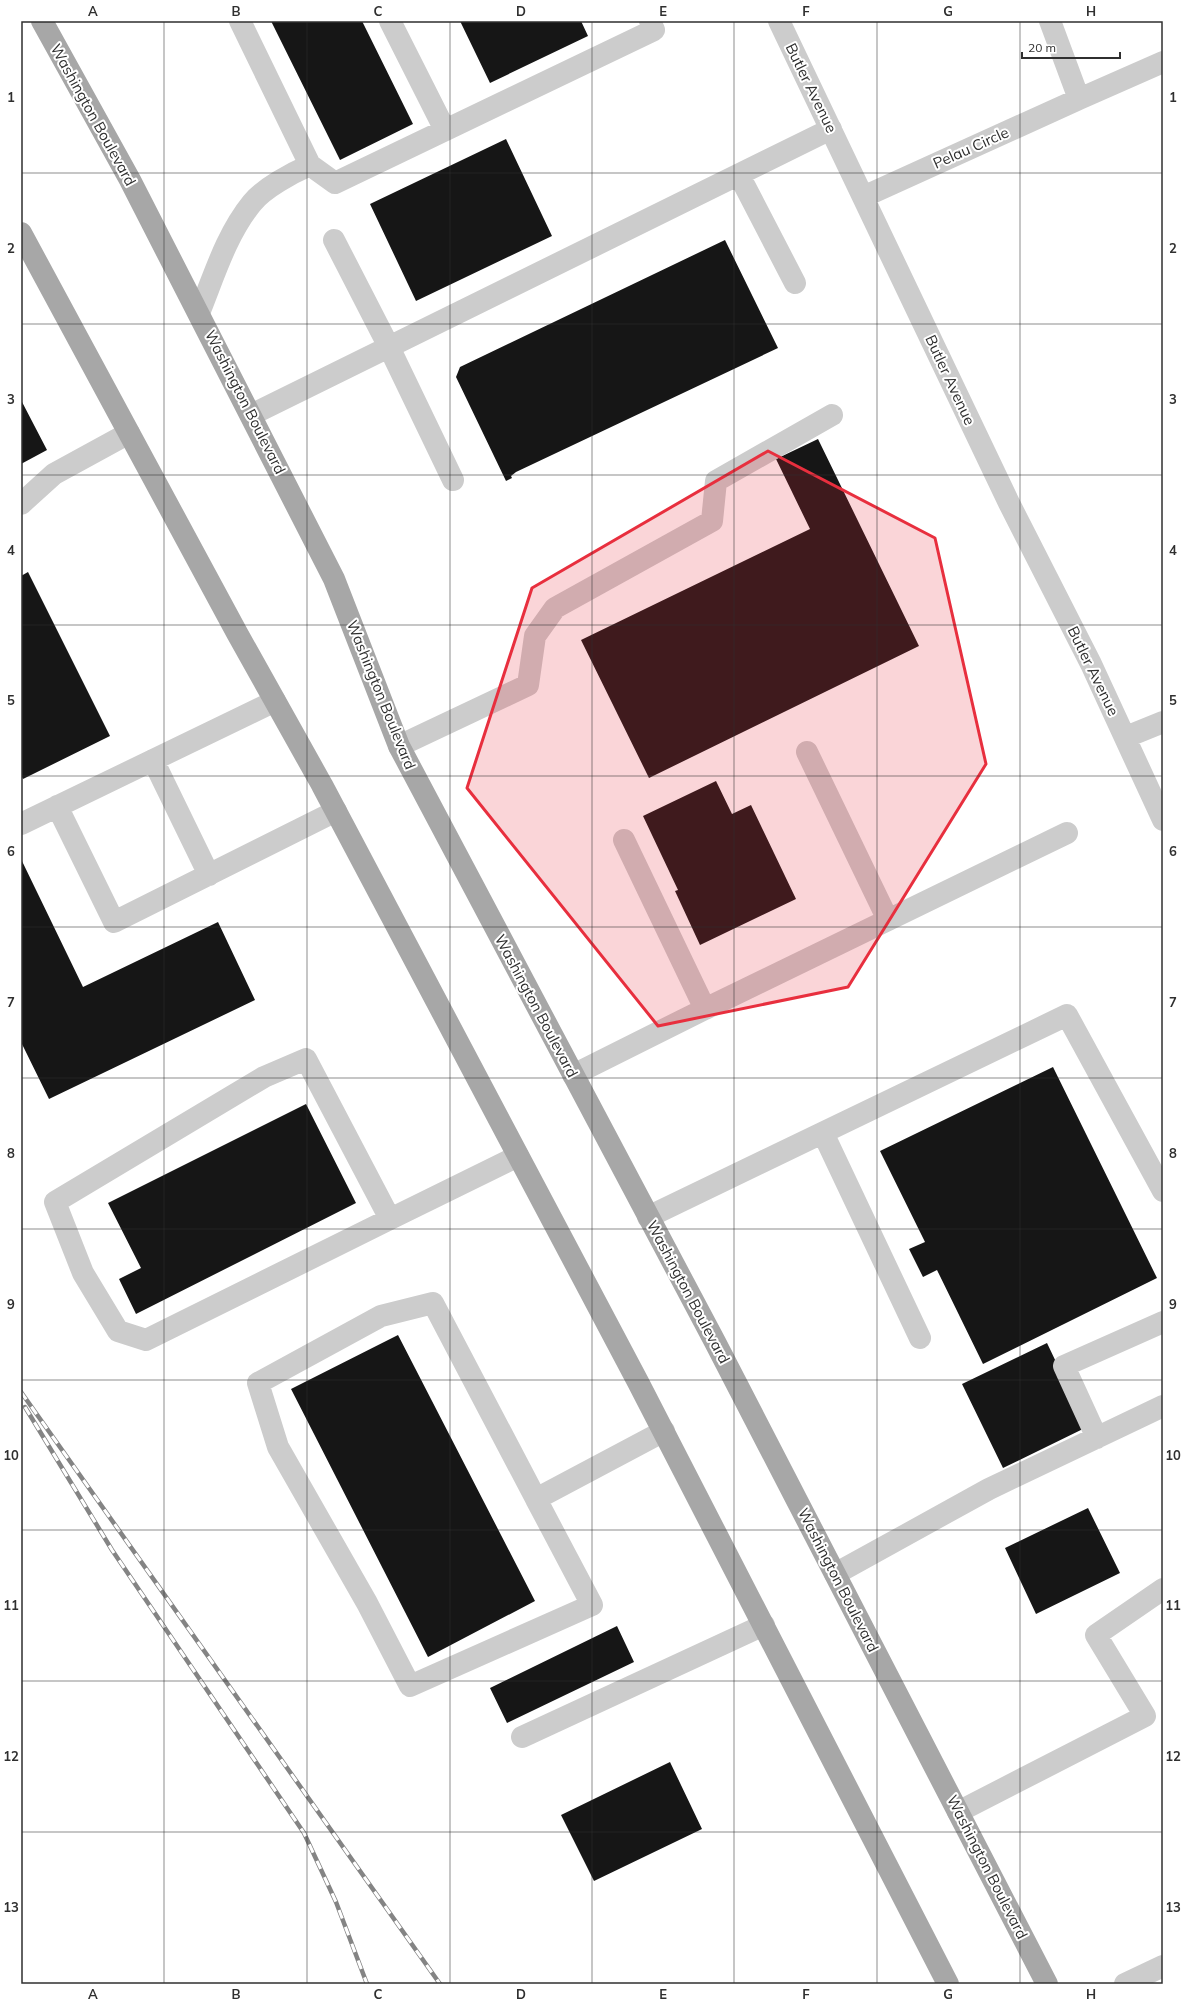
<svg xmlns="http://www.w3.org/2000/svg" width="1184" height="2005" viewBox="0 0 1184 2005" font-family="Mulish,sans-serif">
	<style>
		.building { fill: #161616 }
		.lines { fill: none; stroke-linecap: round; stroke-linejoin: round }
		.minor { stroke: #ccc; stroke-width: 22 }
		.major { stroke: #a7a7a7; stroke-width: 22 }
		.rail-casing { stroke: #848484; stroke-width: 4.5 }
		.rail { stroke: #fff; stroke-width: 3; stroke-dasharray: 9; stroke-linecap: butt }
		.marked { fill: #e82f3e; fill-opacity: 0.2; stroke: #e82f3e; stroke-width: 3; stroke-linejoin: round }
		.grid { fill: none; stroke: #2f2f2f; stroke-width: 1; stroke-opacity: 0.55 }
		.labels { text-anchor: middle; stroke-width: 4; stroke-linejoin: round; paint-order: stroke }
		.street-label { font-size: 15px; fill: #2f2f2f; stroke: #fff }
		.neatline { fill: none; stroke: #2f2f2f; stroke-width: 1.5 }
		.grid-label { font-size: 13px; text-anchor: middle; font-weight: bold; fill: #2f2f2f }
	</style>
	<rect width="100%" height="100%" fill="#fff"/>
	<path class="building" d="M271,21H362L413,124L340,160Z
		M460,21H581L588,36L490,83Z
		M506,139L552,236L416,301L370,204Z
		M725,240L778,348L516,472L511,476L512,478L506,481L456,377L460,367Z
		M21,400L47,450L21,464Z
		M818,439L919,646L649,778L581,640L810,529L776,459Z
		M28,572L110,736L23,779L21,775V576Z
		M716,781L732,814L751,805L796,899L700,945L675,891L678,890L643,816Z
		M21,859L83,987L218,922L255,1000L49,1099L21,1042Z
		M1053,1067L1157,1278L983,1364L937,1270L923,1277L909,1249L925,1242L880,1151Z
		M306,1104L356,1203L136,1314L119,1279L141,1268L108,1203Z
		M398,1335L535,1601L428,1657L291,1389Z
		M1047,1343L1087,1427L1003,1468L962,1384Z
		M1088,1508L1120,1573L1036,1614L1005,1548Z
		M617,1626L634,1662L507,1723L490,1688Z
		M670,1762L702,1829L594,1881L561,1815Z"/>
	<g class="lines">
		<path class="minor" d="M390,21L445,130
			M779,21L1009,503L1091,664L1163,820
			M1050,21L1079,99L1163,62
			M310,165L335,183L654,30L650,21
			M739,175L795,283
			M863,197L1079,99
			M334,240L389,347L453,480
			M199,313C214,276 226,235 252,203C264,188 292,173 310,165L240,21
			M251,415L831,129
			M21,504L54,474L129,433
			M1126,737L1163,722
			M399,746L528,685L535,636L555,608L712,521L716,481L832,415
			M807,752L888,920
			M153,760L209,875
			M57,806L114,922L336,811
			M21,824L275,701
			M705,1009L1067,833
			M573,1075L705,1009L624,840
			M823,1133L920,1338
			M648,1217L1067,1015L1163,1191
			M390,1219L146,1340L118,1331L83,1273L55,1202L264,1077L306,1059L390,1219L518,1156
			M1097,1438L1064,1366L1163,1322
			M536,1499L592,1605L410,1686L367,1603L278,1447L258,1383L381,1316L433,1303L536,1499L664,1431
			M835,1574L989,1489L1163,1406
			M522,1737L764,1625
			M958,1812L1145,1716L1096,1635L1163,1589
			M1125,1984L1163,1966"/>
		<path class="major" d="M42,21L130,180L334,579L399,746L715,1342L1047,1984
			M21,233L237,633L322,785L638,1382L948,1984"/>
		<g class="rail-casing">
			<path id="rail" d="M21,1392L440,1984
				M25,1407L112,1550L304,1833L336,1902L367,1984"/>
		</g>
		<use href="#rail" class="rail"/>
	</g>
	<path class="marked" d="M768,451L935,538L986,764L848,987L658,1026L467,788L532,588Z"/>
	<path class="grid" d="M164,21V1984M307,21V1984M450,21V1984M592,21V1984M734,21V1984M877,21V1984M1020,21V1984M21,173H1163M21,324H1163M21,475H1163M21,625H1163M21,776H1163M21,927H1163M21,1078H1163M21,1229H1163M21,1380H1163M21,1530H1163M21,1681H1163M21,1832H1163"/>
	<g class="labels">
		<g class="street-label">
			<text transform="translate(811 88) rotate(64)" y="5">Butler Avenue</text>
			<text transform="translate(93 115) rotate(61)" y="5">Washington Boulevard</text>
			<text transform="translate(971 148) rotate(-24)" y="5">Pelau Circle</text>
			<text transform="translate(950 380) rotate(65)" y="5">Butler Avenue</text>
			<text transform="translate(245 402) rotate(63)" y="5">Washington Boulevard</text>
			<text transform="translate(1093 671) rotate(64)" y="5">Butler Avenue</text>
			<text transform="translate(381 695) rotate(68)" y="5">Washington Boulevard</text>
			<text transform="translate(536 1006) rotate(62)" y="5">Washington Boulevard</text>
			<text transform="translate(688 1292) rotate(62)" y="5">Washington Boulevard</text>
			<text transform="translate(838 1580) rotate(63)" y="5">Washington Boulevard</text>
			<text transform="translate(987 1867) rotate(63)" y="5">Washington Boulevard</text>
		</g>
	</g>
	<rect width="1184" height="2005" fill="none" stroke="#ffffff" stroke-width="44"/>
	<path d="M1022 52v6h98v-6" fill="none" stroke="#2f2f2f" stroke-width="2"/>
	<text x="1028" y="52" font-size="12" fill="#2f2f2f" stroke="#ffffff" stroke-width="3" paint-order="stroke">20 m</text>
	<rect x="22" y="22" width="1140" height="1961" class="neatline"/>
	<g class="grid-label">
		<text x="93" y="16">A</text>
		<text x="236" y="16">B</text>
		<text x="378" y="16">C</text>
		<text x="521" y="16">D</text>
		<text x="663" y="16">E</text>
		<text x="806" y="16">F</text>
		<text x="948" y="16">G</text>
		<text x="1091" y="16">H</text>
		<text x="11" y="102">1</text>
		<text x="1173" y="102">1</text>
		<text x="11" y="253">2</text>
		<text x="1173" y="253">2</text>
		<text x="11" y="404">3</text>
		<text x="1173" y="404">3</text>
		<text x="11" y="555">4</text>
		<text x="1173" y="555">4</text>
		<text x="11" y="705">5</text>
		<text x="1173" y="705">5</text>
		<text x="11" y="856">6</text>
		<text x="1173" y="856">6</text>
		<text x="11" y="1007">7</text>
		<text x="1173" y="1007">7</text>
		<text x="11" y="1158">8</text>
		<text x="1173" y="1158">8</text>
		<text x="11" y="1309">9</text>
		<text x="1173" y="1309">9</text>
		<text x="11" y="1460">10</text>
		<text x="1173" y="1460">10</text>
		<text x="11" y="1610">11</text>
		<text x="1173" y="1610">11</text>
		<text x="11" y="1761">12</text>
		<text x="1173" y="1761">12</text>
		<text x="11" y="1912">13</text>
		<text x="1173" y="1912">13</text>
		<text x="93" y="1999">A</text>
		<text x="236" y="1999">B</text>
		<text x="378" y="1999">C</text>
		<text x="521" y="1999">D</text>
		<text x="663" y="1999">E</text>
		<text x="806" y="1999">F</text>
		<text x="948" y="1999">G</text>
		<text x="1091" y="1999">H</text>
	</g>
</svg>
